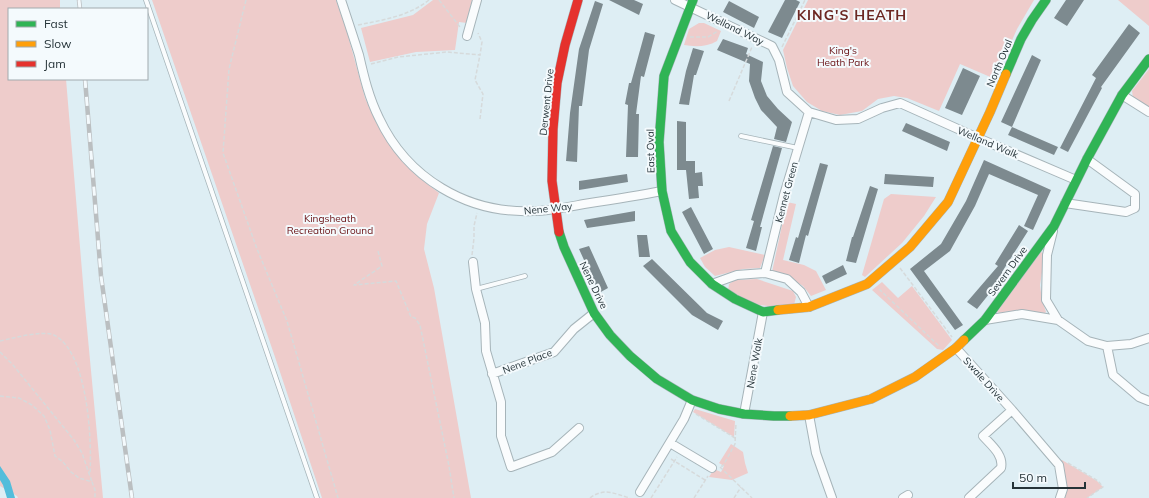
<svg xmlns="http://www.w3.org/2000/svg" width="1149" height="498" viewBox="0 0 1149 498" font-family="Mulish,sans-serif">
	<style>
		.green { fill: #eecccb }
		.water { fill: #53bddb }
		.building { fill: #7d8a8f }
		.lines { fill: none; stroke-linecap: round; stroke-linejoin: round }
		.lane-casing { stroke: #a6b4b9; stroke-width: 5.5 }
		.street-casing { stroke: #a6b4b9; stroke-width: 10 }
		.fast-casing { stroke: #a6b4b9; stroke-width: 10 }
		.slow-casing { stroke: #a6b4b9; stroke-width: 10 }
		.jam-casing { stroke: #a6b4b9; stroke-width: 10 }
		.path { stroke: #d6dadb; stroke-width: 1.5; stroke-dasharray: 4 2; stroke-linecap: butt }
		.lane { stroke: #fafcfd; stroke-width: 4 }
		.street { stroke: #fafcfd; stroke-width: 8 }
		.fast { stroke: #30b455; stroke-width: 9 }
		.slow { stroke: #ff9f0a; stroke-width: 9 }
		.jam { stroke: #e5322d; stroke-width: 9 }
		.rail-casing { stroke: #bbbfc1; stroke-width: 4.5 }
		.rail { stroke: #f4fafd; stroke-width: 3; stroke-dasharray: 9; stroke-linecap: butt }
		.labels { text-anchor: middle; stroke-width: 4; stroke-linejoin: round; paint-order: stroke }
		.street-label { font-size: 10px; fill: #253338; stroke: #f4fafd }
		.park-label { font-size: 10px; fill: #670d10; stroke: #f4fafd }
		.district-label { font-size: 14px; font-weight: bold; letter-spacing: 1px; fill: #6c2723; stroke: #f4fafd }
	</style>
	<rect width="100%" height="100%" fill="#deeef4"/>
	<path class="green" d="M0,0H60V9H9V79H66L85,307L103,498H18L17,496L0,486Z
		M152,0H336L347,32L365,98L375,120L385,137L400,158L416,175L439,193L427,224L424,249L434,288L471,498H322L275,357Z
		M433,0H472L467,23L459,22L455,50L416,52L370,62L361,28L413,15Z
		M808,0H1034L1017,29L995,79L960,64L939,111L907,98L894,96L878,99L862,111L840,115L822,111L807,102L793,86L787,68L783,50Z
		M1118,0H1149V26Z
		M699,23H704L721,31L717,41C707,47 695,47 684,45L689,29Z
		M1149,69V108L1133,98L1132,91Z
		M891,194L936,197L924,216L902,243L865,277L862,275L884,199Z
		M787,202L796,204L783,260L804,265L816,271L826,290L811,296L803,286L795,281L772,272Z
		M729,247L765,255L760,268L743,269L715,276L705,267L700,258L715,250Z
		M1041,252L1045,254L1040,285L1042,300L1046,312L1045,313C1027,311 1016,310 999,313L997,312Z
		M757,279L793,291L796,297L794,305L768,306L754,304L728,291L729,284L735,280Z
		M882,282L898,298L912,286L952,340L943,350L937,349L872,290Z
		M695,409L735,421L734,437L693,412Z
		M731,444L743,452L745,463L748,473L732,480L709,477L714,469L721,472L724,466L719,463Z
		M1062,460L1097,481L1103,487L1087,498H1064L1059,462Z"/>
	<path class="water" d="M0,466L10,481L15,498H7L3,485L0,480Z"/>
	<path class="building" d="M609,0H634L643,4L639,15Z
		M785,0H796L800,2L782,38L768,32Z
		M1066,0H1084L1067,26L1054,18Z
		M595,1L603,4L589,50L582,106H579L577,162L566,161L570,113L579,49Z
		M729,1L759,17L754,28L723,12Z
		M1129,24L1140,33L1101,87L1102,88L1068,152L1060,148L1096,78L1092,75Z
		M645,32L655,35L644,77L641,76L636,114H639L638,157H626L628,105L625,104L629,83H631Z
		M723,39L748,48L746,54L763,62L761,81L767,96L778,109L792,122L786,142L774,139L777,127L761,110L755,98L749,81L750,64L717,50Z
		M693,48L704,51L696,75H694L689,105L679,104L686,71Z
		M1032,55L1041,60L1012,127L1001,122Z
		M963,68L980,76L962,115L945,108Z
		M677,121L686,122V161H695V173L702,172L703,186H698L699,198L689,199L686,170H677Z
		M906,123L950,142L947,151L902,131Z
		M1012,127L1058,147L1054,155L1008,135Z
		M773,146L782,148L760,227H762L756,251L746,248L754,221L751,220Z
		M984,160L1051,190L1033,230L1024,226L1038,195L989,174L975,206L950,251L924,271L963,325L955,330L910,269L941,244L966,201Z
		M820,163L828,165L808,236L806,235L799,263L789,260L796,237L798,238Z
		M627,174L628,182L579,190V181Z
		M885,174L934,177L933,187L884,184Z
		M870,186L878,189L856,263L846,261L852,237H853Z
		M691,207L713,249L704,254L682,212Z
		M635,211V221L587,228L584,220Z
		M1019,225L1028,231L1002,272L1005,274L977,309L967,302L998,266L995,264Z
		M637,235H647L650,257H639Z
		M589,246L608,288L599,293L579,249Z
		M652,259L707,313L723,321L718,330L692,315L643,266Z
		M843,265L847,274L826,284L822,276Z"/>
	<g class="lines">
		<g class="lane-casing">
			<path id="lane" d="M146,0L317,498
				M741,136L798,148
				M476,289L525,276"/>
		</g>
		<g class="street-casing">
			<path id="street" d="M341,0C347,18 353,36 359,55C364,77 369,98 379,118C407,178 467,214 533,211C550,211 568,207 584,204C610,200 636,196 662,191
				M675,0L772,46L779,60L787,92L809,112L836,120L858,119L882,108L900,103L978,138L1076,180
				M467,36L477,0
				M1122,95L1149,112
				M1065,203L1126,212L1135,208V194L1087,159
				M1053,231L1047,255L1046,300L1058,320
				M473,262L476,289L485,323L486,351L501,402V436L511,467L552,452L579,428
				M765,273L784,195L809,112
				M712,284L737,275L765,273L787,279L801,292L809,307
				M985,320L1022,314L1058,320L1088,341L1107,346L1131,344L1149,338
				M1107,346L1113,375L1139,397L1149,401
				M956,348L1012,410L1059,465L1063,489L1060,498
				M492,374L554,352L574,329L594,313
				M744,414L763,312
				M809,415L816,453L832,498
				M670,443L712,468
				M640,492L684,419L692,400
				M903,498L908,495
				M969,498L1001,468C1004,455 991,445 983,436L1012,410"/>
		</g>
		<g class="fast-casing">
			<path id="fast" d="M693,0L664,76L659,142L662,191L671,231L690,262L712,284L735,299L763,312L778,310
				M1006,74L1021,39L1032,20L1046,0
				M559,232L564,247L594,313L610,335L630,356L657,379L692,400L719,409L744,414L774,416H790
				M964,340L985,320L1054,226L1087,159L1122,95L1149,59"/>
		</g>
		<g class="slow-casing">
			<path id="slow" d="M778,310L809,307L867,284L910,247L948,202L990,112L1006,74
				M790,416L809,415L871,399L915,377L956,348L964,340"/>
		</g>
		<g class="jam-casing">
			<path id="jam" d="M559,232L552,181L553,129L557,83L565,45L578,0"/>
		</g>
		<path class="path" d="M246,0L229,69L223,153L257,249L287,321L338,498
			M439,0L460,27
			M358,25C383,20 409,16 429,0
			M690,37H708L718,31
			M782,47L805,0
			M371,64L398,57L447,52L480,55L482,42L478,33
			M729,101L752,47
			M480,119L483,94L475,80L480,55
			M378,251L382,266L354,285L396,281L411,317L415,318L420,325L449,466L454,498
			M472,255L474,238V226L477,213
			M900,268L952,337
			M879,289L940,347
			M0,341C13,338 43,330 54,335C88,352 92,440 90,473
			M0,352L13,365L74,440L82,453L92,482
			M0,396L19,398L32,405L44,416L50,430L55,456L63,462L71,472L79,478L92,482L95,490V498
			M696,414L735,438
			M671,459L705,480
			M1068,463L1098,481L1103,487L1087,498
			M721,466H723L735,444L736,423
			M720,467L752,498
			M590,498C604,487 615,494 630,498
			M651,498L677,457
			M694,498L708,476
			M734,498L741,487"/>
		<use href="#lane" class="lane"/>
		<use href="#street" class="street"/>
		<use href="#fast" class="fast"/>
		<use href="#slow" class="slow"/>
		<use href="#jam" class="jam"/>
		<g class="rail-casing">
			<path id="rail" d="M79,0L80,9
				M85,79L101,276L132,498"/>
		</g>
		<use href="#rail" class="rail"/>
	</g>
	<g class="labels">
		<g class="street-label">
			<text transform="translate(735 28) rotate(26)" y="4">Welland Way</text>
			<text transform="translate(999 63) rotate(-67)" y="4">North Oval</text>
			<text transform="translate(546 102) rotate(-84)" y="4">Derwent Drive</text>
			<text transform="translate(988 142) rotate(23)" y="4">Welland Walk</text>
			<text transform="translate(650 151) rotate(-91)" y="4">East Oval</text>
			<text transform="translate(786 192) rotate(-75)" y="4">Kennet Green</text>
			<text transform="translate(548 208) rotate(-6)" y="4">Nene Way</text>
			<text transform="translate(1007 271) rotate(-54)" y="4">Severn Drive</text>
			<text transform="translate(594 285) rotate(64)" y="4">Nene Drive</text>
			<text transform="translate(527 361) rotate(-21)" y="4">Nene Place</text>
			<text transform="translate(754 363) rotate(-80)" y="4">Nene Walk</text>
			<text transform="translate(984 379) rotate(48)" y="4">Swale Drive</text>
		</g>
		<g class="park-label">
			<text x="843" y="54">King's<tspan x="843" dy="12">Heath Park</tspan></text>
			<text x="330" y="222">Kingsheath<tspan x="330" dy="12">Recreation Ground</tspan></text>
		</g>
		<g class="district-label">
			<text x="852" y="20">KING'S HEATH</text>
		</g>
	</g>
	<rect x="8" y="8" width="140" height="72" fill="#f4fafd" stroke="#a1aaae"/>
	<rect x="16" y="21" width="20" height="6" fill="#30b455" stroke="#a1aaae"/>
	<text x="44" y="28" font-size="12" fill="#253338">Fast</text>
	<rect x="16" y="41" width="20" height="6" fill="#ff9f0a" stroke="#a1aaae"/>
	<text x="44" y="48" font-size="12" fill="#253338">Slow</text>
	<rect x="16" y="61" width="20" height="6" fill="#e5322d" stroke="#a1aaae"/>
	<text x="44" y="68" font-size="12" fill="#253338">Jam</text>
	<path d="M1013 482v6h72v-6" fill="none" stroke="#253338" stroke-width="2"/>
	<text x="1019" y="482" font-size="12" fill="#253338" stroke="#f4fafd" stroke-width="3" paint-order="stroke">50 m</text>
</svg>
